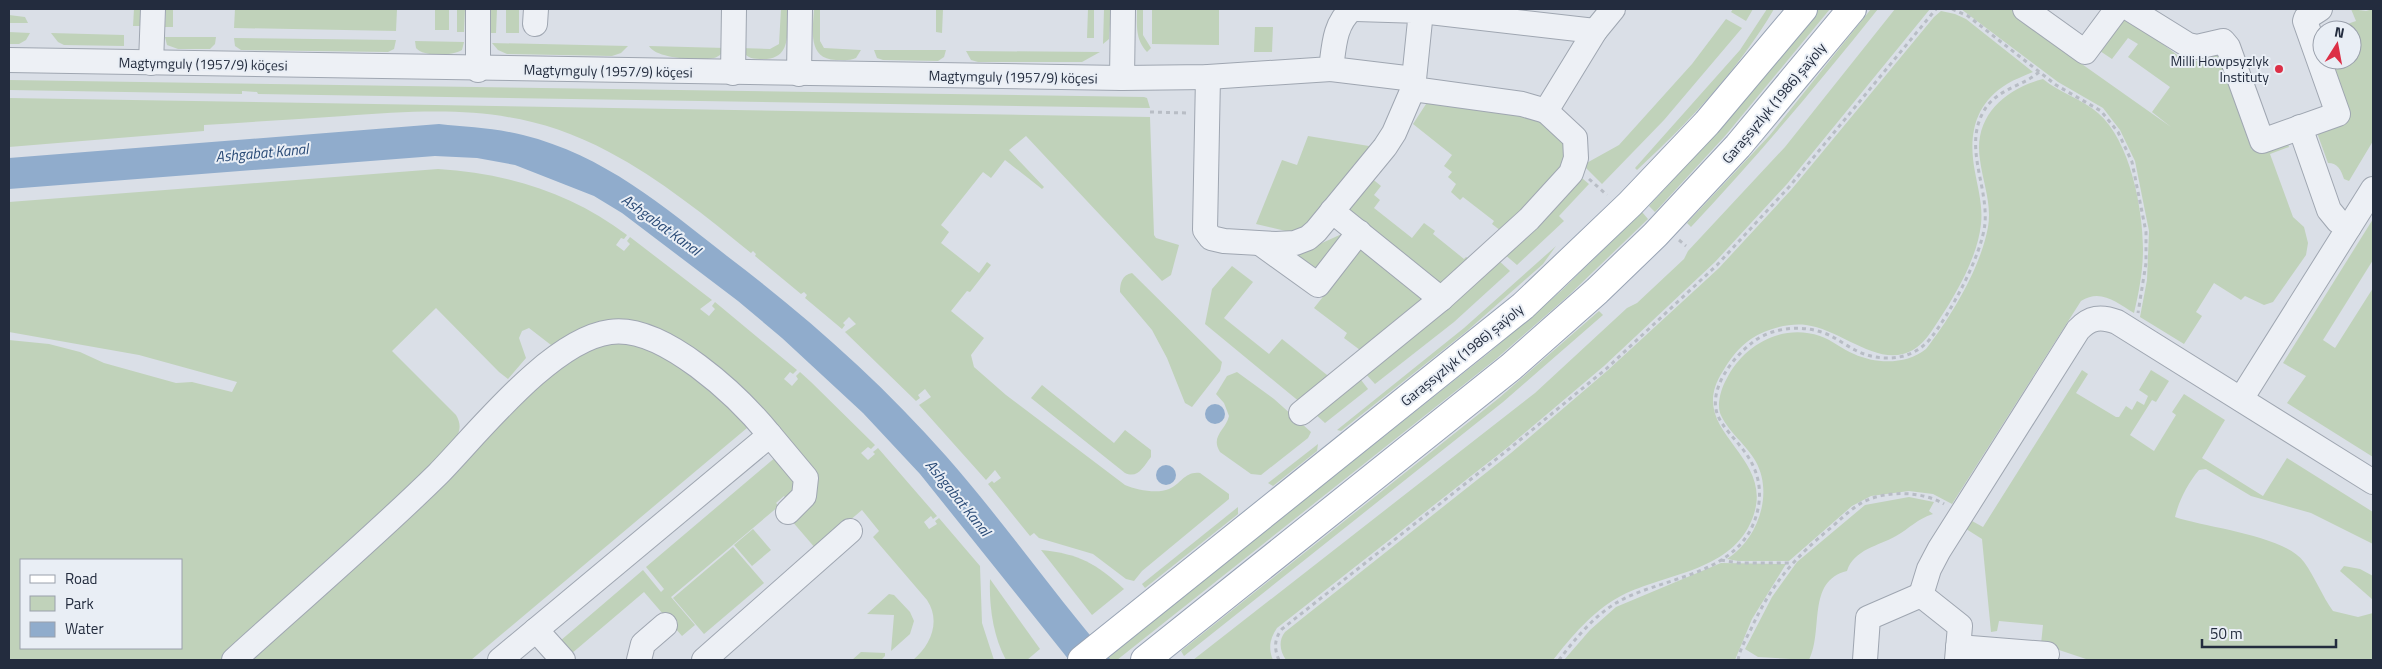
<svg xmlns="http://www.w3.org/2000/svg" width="2382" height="669" viewBox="0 0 2382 669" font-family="'Titillium Web',sans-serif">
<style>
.green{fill:#c0d2ba;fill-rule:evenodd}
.water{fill:#90accc}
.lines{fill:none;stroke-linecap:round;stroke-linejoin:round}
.minor-casing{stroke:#9fa6b1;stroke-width:26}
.major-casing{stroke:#98a3b4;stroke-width:30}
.path{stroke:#b8bdc5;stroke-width:3;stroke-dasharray:4 4;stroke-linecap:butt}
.minor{stroke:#edf0f5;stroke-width:24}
.major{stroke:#fff;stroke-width:28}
.poi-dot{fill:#dc2f46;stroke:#e9eef5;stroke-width:2}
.labels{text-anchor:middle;stroke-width:4;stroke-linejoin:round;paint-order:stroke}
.poi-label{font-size:14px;fill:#232c3e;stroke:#e9eef5;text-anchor:end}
.street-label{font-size:14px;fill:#232c3e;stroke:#e9eef5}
.water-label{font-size:15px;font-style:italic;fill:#294a76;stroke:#e9eef5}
</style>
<rect width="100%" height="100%" fill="#dadfe7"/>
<g class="green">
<path d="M134,9H140V26H133Z"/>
<path d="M166,9H173V27H165Z"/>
<path d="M235,9H397L396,31L234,28Z"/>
<rect x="435" y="9" width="14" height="21"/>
<path d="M457,9H465L464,32H457Z"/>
<path d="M490,9H497L496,33H489Z"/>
<rect x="506" y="9" width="13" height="24"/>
<path d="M781,9H787C787,32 793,61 760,59C750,59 745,56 740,48L770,49L779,44Z"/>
<path d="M814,9H820V41L824,48L861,50L856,58C850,61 843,60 836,60C807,59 813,29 814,9Z"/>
<path d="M936,9H943L942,33L936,32Z"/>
<path d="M1088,9H1094V38H1087Z"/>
<path d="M1104,9H1111L1109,39L1103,44Z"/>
<path d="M1137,9H1143V35L1151,48L1147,52C1135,39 1137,25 1137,9Z"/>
<path d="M1152,9H1219V45L1152,44Z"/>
<path d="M1733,9H1753L1746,21L1731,12Z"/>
<path d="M1767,9H1774C1739,69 1688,123 1637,170L1635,168L1740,50Z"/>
<path d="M1819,9H1830L1725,136L1655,212L1649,206L1719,130Z"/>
<path d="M1871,9H1878C1818,84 1757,157 1691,227L1687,223L1770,135Z"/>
<path d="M1895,9H1930L1787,184L1715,262L1604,366L1508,447L1277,628C1270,638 1268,648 1273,660H1193L1535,393L1627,308L1637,303L1684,259L1688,251L1785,147Z"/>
<path d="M1961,9H2016L2045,38L2171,127L2152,112L2170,87L2128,57L2138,44L2128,38L2112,59L2097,49L2122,13L2189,64L2217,53L2252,150L2286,138L2289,147L2270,154L2293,217L2304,227L2308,243L2306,255L2273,302L2264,305L2245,296L2241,300L2214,283L2196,312L2202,316L2184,344L2140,317L2147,280L2149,231L2135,161L2120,130L2103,108L2058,82Z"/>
<path d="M2351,9L2366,11L2373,9V141L2349,181L2344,179C2341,170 2338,163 2328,163L2316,130L2349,118L2328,60H2352V30H2330L2356,21Z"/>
<path d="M1941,11L1955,14L1966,19L2033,72C2024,76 2015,79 2007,84C1974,104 1968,136 1975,172C1978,189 1983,206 1981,224C1977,261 1952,301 1931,332C1894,386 1848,330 1806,325C1788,323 1766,329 1751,339C1739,347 1730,359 1723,371C1681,435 1787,455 1748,528C1723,573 1659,575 1619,597C1593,611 1571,637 1553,660H1286C1280,651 1278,641 1285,632L1511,453L1607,371L1719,268L1791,190L1934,17Z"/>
<path d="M9,15L25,17L28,23H9Z"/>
<path d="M1726,19L1742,28L1664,120L1602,184L1583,165L1619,145L1692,64Z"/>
<path d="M1255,27H1273L1272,52H1254Z"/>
<path d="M9,32L30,33L26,40L19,44H9Z"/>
<path d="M51,33L124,35V46L64,45L58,42Z"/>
<path d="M165,37H216L215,44L210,49H178L167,45Z"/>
<path d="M234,38L396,40L394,49L388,52L241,50L235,46Z"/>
<path d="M415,41L464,42L462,50C452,56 423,57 416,48Z"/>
<path d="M492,43L628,46L621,53L612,56L507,54L498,50Z"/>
<path d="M649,46L726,48C723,52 719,57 714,58C700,61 656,59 649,46Z"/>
<path d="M874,50H946L944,57L938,61L883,60L877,58Z"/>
<path d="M966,51L1100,52L1082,62H978L971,60Z"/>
<path d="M2043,79C2060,93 2082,99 2098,113C2130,140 2143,209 2143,249C2143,271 2139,292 2134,313C2117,303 2101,288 2081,301L1952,504L1933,494L1909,491L1871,496L1852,506L1789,561H1738L1727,559C1757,540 1774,495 1756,462C1747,445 1727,431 1720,413C1717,403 1721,389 1726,380C1743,345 1782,323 1820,336C1832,340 1842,349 1854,354C1876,364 1906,365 1926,349C1951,317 1981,267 1988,227C1992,204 1983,183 1980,160C1973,117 2004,89 2043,79Z"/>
<path d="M9,80L1144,97L1147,98L1150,108L258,94L257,92L242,91V94L9,90Z"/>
<path d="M9,98L1150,117L1154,235L1156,238L1179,245L1171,275L1162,281L1026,136L1009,150L1044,187L1042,189L1005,160L991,178L983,172L941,225L949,232L941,243L979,273L987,262L991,265L970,292L967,291L951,311L984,338L971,355L974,367L1006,395L1125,485C1137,490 1157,494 1169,489C1181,484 1185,471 1200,473L1229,494V499L1142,571L1134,581L1126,579L1093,554L1039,538L1034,533L1030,536L988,484L992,481L994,483L1001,478L995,470L986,480L919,405L931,397L925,389L918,395L920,398L916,401L845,332L856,324L849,317L843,323L845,325L842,329L805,298L807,295L804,292L801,294L755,256L756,254L753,251L751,253C707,217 660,179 609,152C520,104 441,109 344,116C297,119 251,122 204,125V131L9,147Z"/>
<path d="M1428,101L1531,115L1566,139L1564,167L1501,231L1492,224L1494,221L1463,197L1460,200L1451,192L1456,184L1448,177L1452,172L1444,166L1452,155L1413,124Z"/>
<path d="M1308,136L1375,147L1313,224L1294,233L1256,224L1282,160L1297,165Z"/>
<path d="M438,169C507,173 572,193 627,235L624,239L621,238L616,245L624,251L630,244L627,241L630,237L712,300L700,309L709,316L715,309L712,306L715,302L797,370L793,374L790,372L784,379L792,386L798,379L796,376L800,372L811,382L875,445L871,449L868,447L861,453L868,460L875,454L873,452L878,448L937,516L933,519L931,516L924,522L929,529L937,524L935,521L939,518L980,566L982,623L994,660H913C931,645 941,621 927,600L873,537L879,531L862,510L816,549L791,520L816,493L657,334L559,346L551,345L529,328L522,331L519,338L526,358L508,379L499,372L436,308L392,351L456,415C463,427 459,434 451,445L325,567L221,660H9V340L49,344L80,352L104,363L176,383L192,382L232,392L237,382L139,355L9,332V202ZM21,560H181V648H21Z"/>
<path d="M1577,174L1589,184L1559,216L1564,221L1517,265L1503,253Z"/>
<path d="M1370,177L1381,186L1374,195L1380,200L1374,208L1412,238L1424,223L1435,231L1433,234L1464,259L1466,257L1471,260L1445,283H1436L1349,210Z"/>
<path d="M1642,212L1648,219L1567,297L1496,359L1117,660H1103L1490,352L1561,291Z"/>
<path d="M2373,219V260L2323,340L2335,348L2373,288V457L2287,403L2306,376L2283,363Z"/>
<path d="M1344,233L1318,278L1289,258Z"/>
<path d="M1357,242L1423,295V302L1364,353L1344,338L1347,333L1314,308L1330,288Z"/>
<path d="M1556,246L1543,264L1467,331L1341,431L1337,430L1464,328Z"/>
<path d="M1497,259L1510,271L1454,322L1375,384L1364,372Z"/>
<path d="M1232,266L1253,282L1224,318L1269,354L1282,339L1332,379L1301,403L1205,324L1212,289Z"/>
<path d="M1132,273L1222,362L1220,371L1192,407L1185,403L1167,358L1152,330L1120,292C1120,283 1122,275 1132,273Z"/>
<path d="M1599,311L1603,315L1503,402L1184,656L1181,651L1499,398Z"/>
<path d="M610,338L654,345L744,418L747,428L471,660H248L572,353Z"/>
<path d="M2082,370L2088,374L2076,393L2116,417H2119L2126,406L2132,410L2137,401L2144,405L2148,396L2139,390L2151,370L2169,381L2156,402L2152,400L2130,435L2154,451L2176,415L2172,412L2184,394L2225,420L2202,458L2263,496L2287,458L2373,512V544L2311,513L2251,496L2206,469L2199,470C2188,483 2179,500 2175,517C2207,528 2284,535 2304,562C2315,577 2322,596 2333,611L2358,617L2373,613V660H2089L2041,644L2043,625L1999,621L1997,631L1991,632L1982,539L1963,527L1972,521L1983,527Z"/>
<path d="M1237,372L1274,399L1311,432L1308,438L1261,475L1251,474L1220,452C1210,436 1226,430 1229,416L1224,403L1216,394L1227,376Z"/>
<path d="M1358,376L1368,389L1325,423L1313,412Z"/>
<path d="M1042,385L1114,443L1125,430L1151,450V457C1143,467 1138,479 1125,473L1031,398Z"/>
<path d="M1318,444L1317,451L1273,486L1268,483Z"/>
<path d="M777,456L798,483L787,500L784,496L776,503L779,506L671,597L695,625L682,636L644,592L571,654L560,641L643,570L661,592L664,589L646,567Z"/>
<path d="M1909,497L1934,502L1929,511L1933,514C1917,519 1910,528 1896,536C1879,546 1854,549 1847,571C1806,581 1824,631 1809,660L1758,657L1745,649L1772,597L1797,562L1865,505Z"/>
<path d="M1238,507V514L1145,588L1142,584Z"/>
<path d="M753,529L771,550L752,566L734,545Z"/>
<path d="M733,547L764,583L704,634L673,598Z"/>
<path d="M1041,550C1080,554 1095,563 1124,589L1092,615Z"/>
<path d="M1721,563L1786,564L1752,619L1735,660H1564L1590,630L1616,607Z"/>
<path d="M2344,566L2360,569L2373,576V600L2340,571Z"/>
<path d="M990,579L1040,649L1027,660H1006C993,636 989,606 990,579Z"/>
<path d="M889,594L894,595L910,612L914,621L910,634L891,651L894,615L867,614Z"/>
<path d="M861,652L885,653V656L881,660H852Z"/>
</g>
<g class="water">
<path d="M439,124C467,127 495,128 523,135C604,155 663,206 727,256C806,316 881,382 946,456C1004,522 1054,594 1111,660H1069L920,474L863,413L782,338L738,301L622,213L594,196L515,165L477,158L435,156L9,189V158Z"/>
<circle cx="1215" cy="414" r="10"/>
<circle cx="1166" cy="475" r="10"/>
</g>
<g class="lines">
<g class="minor-casing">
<g id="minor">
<path d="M1356,9L1421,11L1413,89L1522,104L1546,111L1595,31L1613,9"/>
<path d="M2025,9L2085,52L2117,9"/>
<path d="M2130,9L2188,45L2197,47L2223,41L2228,47L2262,141L2338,114L2305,21L2306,18L2320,9"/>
<path d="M1421,11L1595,31"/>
<path d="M535,24L536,9"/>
<path d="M9,60L1122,78L1208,77L1331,69C1334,47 1334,24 1352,9"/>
<path d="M151,63L153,9"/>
<path d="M1331,69L1414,79"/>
<path d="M478,70V9"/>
<path d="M733,73L734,9"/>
<path d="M799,74L800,9"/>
<path d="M1208,77L1205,230L1211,238L1224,241L1276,244L1295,243L1308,238L1316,231L1385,147L1394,133L1413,89"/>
<path d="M1122,78L1123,9"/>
<path d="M2300,127L2329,210L2338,221L2349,227"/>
<path d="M1332,211L1441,299"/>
<path d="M1261,244L1318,285L1359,232"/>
<path d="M2241,399L2373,189"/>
<path d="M1301,413L1441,299L1529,219L1571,173L1576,158L1575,138L1546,111"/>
<path d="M1921,595L1929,569L1939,550L2078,330C2090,317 2101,316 2117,322L2373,482"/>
<path d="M536,630L563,660"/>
<path d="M1958,647L2047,654"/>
<path d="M234,660C302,598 373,538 438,474C479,432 551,340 610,332C663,324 739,397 770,435"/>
<path d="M500,660L770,435L806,478L804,496L788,512"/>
<path d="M639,660L643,644L665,625"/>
<path d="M704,660L850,531"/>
<path d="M1865,660L1868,618L1921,595L1960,626L1957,660"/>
</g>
</g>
<g class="major-casing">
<g id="major">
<path d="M1082,660L1523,306L1630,204L1707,123L1803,9"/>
<path d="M1145,660L1511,367L1597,291L1655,235L1738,146L1852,9"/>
</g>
</g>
<g class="path">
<path d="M1952,9L1968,16L2056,85L2101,111L2118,132L2132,162L2146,232V263L2138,313"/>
<path d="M1150,112L1187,113"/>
<path d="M1589,179L1607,195"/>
<path d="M1679,240L1686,246"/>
<path d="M1721,560L1738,563H1791"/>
<path d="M1279,660C1274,649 1274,639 1282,629L1509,449L1606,369L1717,265L1789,187L1936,9"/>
<path d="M1559,660C1574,640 1594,616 1616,603C1658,578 1728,577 1752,527C1765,498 1761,471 1741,447C1733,437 1723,427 1718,416C1707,390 1733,357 1753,342C1774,326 1807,324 1831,336C1839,340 1847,346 1855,350C1880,363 1912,361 1930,339C1950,314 1982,255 1985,223C1988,183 1961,143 1987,106C2001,88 2023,86 2039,72"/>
<path d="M1738,660C1740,649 1746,639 1751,629C1772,583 1795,557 1833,526C1843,517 1852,508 1863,502C1887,490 1922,491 1944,504"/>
</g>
<use href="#minor" class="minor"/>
<use href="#major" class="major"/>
</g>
<circle class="poi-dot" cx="2279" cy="69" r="5"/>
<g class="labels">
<g class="poi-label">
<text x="2269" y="66">Milli Howpsyzlyk<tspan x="2269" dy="16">Instituty</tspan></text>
</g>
<g class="street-label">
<text transform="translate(203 64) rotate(1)" y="5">Magtymguly (1957/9) köçesi</text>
<text transform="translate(608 71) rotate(1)" y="5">Magtymguly (1957/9) köçesi</text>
<text transform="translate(1013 77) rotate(1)" y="5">Magtymguly (1957/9) köçesi</text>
<text transform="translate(1774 103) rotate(-50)" y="5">Garaşsyzlyk (1986) şaýoly</text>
<text transform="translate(1462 355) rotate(-39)" y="5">Garaşsyzlyk (1986) şaýoly</text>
</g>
<g class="water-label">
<text transform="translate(262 153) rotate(-5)" y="5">Ashgabat Kanal</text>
<text transform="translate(661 225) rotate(36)" y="5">Ashgabat Kanal</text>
<text transform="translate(958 498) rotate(51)" y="5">Ashgabat Kanal</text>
</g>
</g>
<rect width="2382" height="669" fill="none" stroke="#232c3e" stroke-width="20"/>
<rect x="20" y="559" width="162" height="90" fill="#e9eef5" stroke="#9aa0ac"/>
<rect x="30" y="575" width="25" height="8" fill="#ffffff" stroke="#9aa0ac"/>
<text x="65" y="584" font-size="15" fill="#232c3e">Road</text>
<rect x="30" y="596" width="25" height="15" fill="#c0d2ba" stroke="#9aa0ac"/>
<text x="65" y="609" font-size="15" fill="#232c3e">Park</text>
<rect x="30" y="622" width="25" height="15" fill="#90accc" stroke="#9aa0ac"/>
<text x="65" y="634" font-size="15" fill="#232c3e">Water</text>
<g transform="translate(2337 45) rotate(11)"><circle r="24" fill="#e9eef5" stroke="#9aa0ac"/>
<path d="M0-4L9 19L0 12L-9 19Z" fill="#dc2f46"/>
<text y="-8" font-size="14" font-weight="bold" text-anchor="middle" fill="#232c3e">N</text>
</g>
<path d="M2202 639v8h134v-8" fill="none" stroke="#232c3e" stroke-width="2.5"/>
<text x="2210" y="639" font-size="15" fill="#232c3e" stroke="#e9eef5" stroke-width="4" paint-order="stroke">50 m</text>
</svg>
